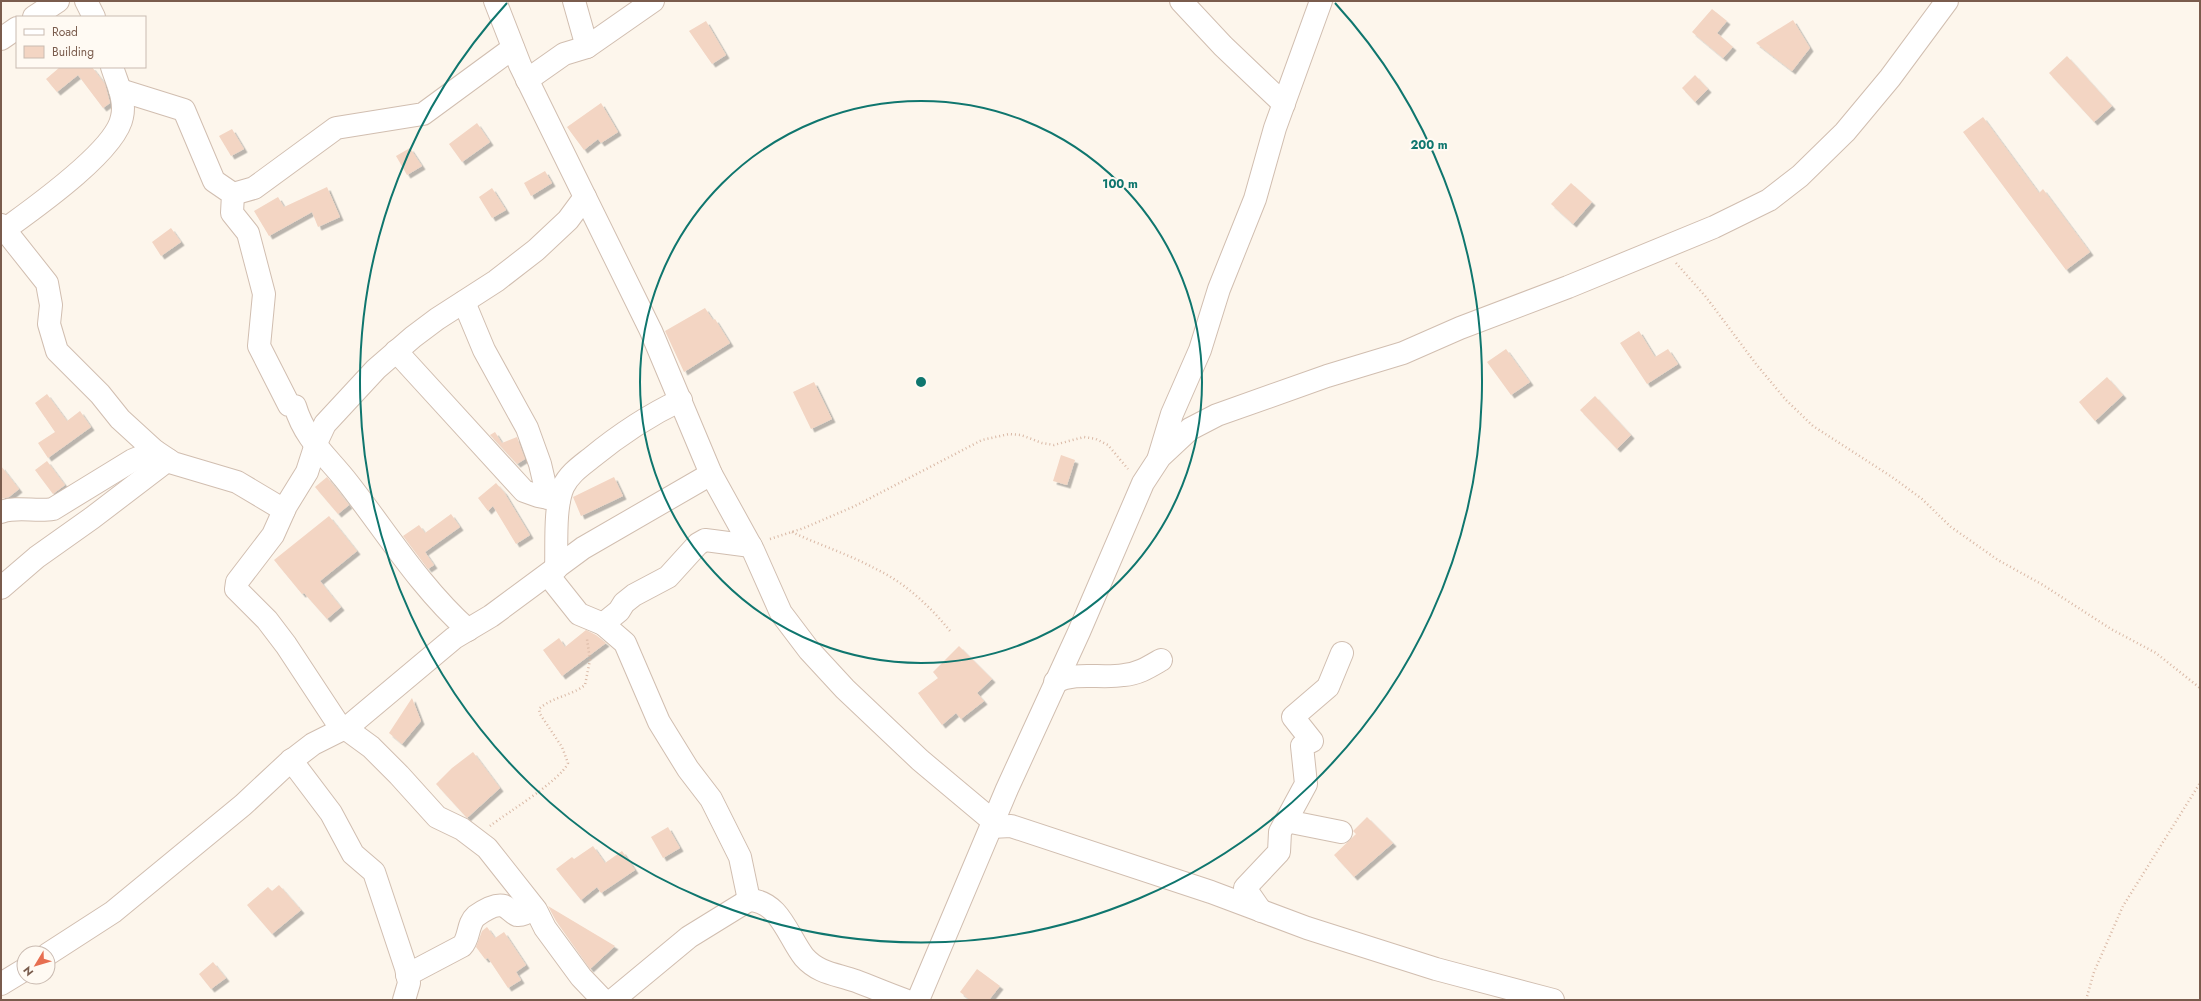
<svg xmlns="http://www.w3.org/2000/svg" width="2201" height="1001" viewBox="0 0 2201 1001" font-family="Jost,sans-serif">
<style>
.building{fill:#f3d5c3;filter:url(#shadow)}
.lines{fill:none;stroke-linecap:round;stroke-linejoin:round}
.minor-casing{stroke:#d1beb0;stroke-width:24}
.path{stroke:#d9b8a5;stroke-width:2.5;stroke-dasharray:1 3;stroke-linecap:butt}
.minor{stroke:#fff;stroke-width:22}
.ring{fill:none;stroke:#0f766e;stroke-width:2}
.centre{fill:#0f766e;stroke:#fffaf3;stroke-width:2}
.ring-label{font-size:12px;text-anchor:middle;font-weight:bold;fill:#0f766e;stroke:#fffaf3;stroke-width:4;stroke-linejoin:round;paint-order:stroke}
</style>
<defs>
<filter id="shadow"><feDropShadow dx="3.5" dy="3.5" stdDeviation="0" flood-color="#0004"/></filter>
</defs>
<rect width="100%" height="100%" fill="#fdf6ec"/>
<g class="building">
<path d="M1712,9L1727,21L1717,33L1733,47L1723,58L1692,32Z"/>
<path d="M1793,20L1810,48L1792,71L1756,43Z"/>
<path d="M706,21L726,55L712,64L689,31Z"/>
<path d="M2067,56L2112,106L2094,122L2049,73Z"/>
<path d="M60,67H92L105,84L110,103L103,108L78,75L57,92L46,79Z"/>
<path d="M1695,75L1708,89L1695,102L1682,88Z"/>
<path d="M601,103L618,132L601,143L598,139L584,150L567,127Z"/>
<path d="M1983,117L2039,193L2043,189L2090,252L2066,270L1963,132Z"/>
<path d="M477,123L490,142L462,162L449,144Z"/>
<path d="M232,129L244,149L231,156L219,136Z"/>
<path d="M410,148L422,166L407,175L396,156Z"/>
<path d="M545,171L552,183L531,196L524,183Z"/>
<path d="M1571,183L1592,202L1573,224L1551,204Z"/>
<path d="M327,187L340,217L318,227L312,212L269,236L254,211L278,197L284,207Z"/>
<path d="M492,188L506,210L492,218L479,197Z"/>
<path d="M171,228L181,242L161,256L152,242Z"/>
<path d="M705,308L713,320L715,319L730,343L684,372L665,331Z"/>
<path d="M1639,331L1655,357L1668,349L1678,364L1647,384L1620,343Z"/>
<path d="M1506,349L1530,382L1511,395L1487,362Z"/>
<path d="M2107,377L2123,395L2095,421L2079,402Z"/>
<path d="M814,382L832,419L811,429L793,392Z"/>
<path d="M47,394L67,421L80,411L91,427L48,458L38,443L55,432L35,403Z"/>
<path d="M1595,396L1631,435L1617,449L1580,410Z"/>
<path d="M495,432L502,443L517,437L525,459L517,464L490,435Z"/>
<path d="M1061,455L1075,460L1067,485L1053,481Z"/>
<path d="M47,461L65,485L53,494L35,470Z"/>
<path d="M1,466L19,489L9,497L1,499Z"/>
<path d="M327,477L349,505L338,514L315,487Z"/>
<path d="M614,477L623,496L581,516L573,497Z"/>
<path d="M496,483L504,492L530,535L516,544L493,506L488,511L478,498Z"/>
<path d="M451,514L460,527L425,552L434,565L428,569L403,536L419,525L425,533Z"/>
<path d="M329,516L357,551L320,581L341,607L327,619L304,593L302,594L274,560Z"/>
<path d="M586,630L596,635L606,643L562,676L543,650L559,638L565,647Z"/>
<path d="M959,646L992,679L977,693L984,701L961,719L956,713L942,725L918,693L938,678L933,672Z"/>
<path d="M412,698L421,721L402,744L389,733Z"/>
<path d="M473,752L500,788L467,818L436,784L452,768Z"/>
<path d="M1367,817L1393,843L1354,877L1334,855L1356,834L1353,831Z"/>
<path d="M668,827L680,848L663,858L651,837Z"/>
<path d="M593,846L605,863L622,851L635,870L601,893L597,887L581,900L556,869L572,857L574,859Z"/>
<path d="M279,885L301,910L272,934L247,905L268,887L272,891Z"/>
<path d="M548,906L615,946L590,969L556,921Z"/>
<path d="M487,927L495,938L504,932L526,965L516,972L521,980L508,988L488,958L485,959L476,947L482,931Z"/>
<path d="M213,962L226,978L211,989L199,974Z"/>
<path d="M977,969L1000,986L989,1000H970L960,992Z"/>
</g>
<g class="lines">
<g class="minor-casing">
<g id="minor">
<path d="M86,1L94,17"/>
<path d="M495,1L520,65L651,331L711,474L753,550L781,613L809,650L845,689L920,760L994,822"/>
<path d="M574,1L587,47"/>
<path d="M1181,1L1223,46L1284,104"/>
<path d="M34,17L58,1"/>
<path d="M1,39L17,28"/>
<path d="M527,80L564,54L587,47L653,1"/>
<path d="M120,90L184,110L214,181L233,194L232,213L248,233L264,294L259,346L289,405L295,406C305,440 328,457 348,483C387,533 420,587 468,630"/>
<path d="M233,194L254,188L336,128L423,114L513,48"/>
<path d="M1,225L47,283L51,305L49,324L57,351L100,394L120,419L155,451L173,463L237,482L284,510"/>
<path d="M4,230C33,209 116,151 122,117C126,100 117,83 112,67"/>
<path d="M464,302L484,350L527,428L540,464L548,498"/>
<path d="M396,351L524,491L538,496L559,500"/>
<path d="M1159,457L1172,414L1200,350L1219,289L1255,199L1275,128L1321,1"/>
<path d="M1,512C17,506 36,512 53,509L133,460L155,451"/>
<path d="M556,569C557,545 554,508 563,487C569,474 581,466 591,458C619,435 647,416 681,400"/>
<path d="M548,575L579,614L603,624L625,643L659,722L688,769L711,799L740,857L749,900"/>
<path d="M1,588L37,557L92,518L168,460"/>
<path d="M603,624L619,611L624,603L634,595L668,577L698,544L705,540L713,541L751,546"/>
<path d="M1055,682C1077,671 1100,679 1124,675C1138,674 1149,667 1161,660"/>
<path d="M345,728L371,747L399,775L437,817L462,829L487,848L536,910L545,928L581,977L603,1000"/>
<path d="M342,730L286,645L267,620L236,589L237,582L273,535L286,506L307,472L317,441L325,424L376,369L413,337L437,319L496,281L536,250L568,220L585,197"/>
<path d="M291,760L331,813L353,854L374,872L406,968L409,983L404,1000"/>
<path d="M1286,821L1341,832"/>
<path d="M991,827L1011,826L1211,892L1307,928L1436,969L1553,1000"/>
<path d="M1261,911L1245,888L1279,852L1280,832L1306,784L1302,746L1312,741L1293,717L1328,687L1342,653"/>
<path d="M48,954L113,912L243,805L287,764L313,744L349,726L454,638L491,616L583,548L711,474"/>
<path d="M407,975L462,946C470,938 467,924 476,916C483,911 495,903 504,906C509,908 512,913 517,915C523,916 530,911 534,908"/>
<path d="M1,984L24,970"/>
<path d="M613,1000L689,937L749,900C780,901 788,937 804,957C819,974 837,974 856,981C872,987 888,994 905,1000"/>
<path d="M918,1000L1007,789L1079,632L1143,483L1160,457L1190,429L1217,415L1327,376L1403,353L1460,328L1568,287L1714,227L1769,200L1800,176L1845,132L1890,78L1947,1"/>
</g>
</g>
<g class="path">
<path d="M1676,263L1706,297L1756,364L1786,400L1813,426L1892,477L1922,499L1951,527L1998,560L2043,585L2111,629L2156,653L2200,688"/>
<path d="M792,532C819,545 848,554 874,568C904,582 929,605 950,631"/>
<path d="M770,539L804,528L855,506L982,440L1009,434L1021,435L1042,443L1054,445L1084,437L1096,439L1108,445L1128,469"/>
<path d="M490,826C508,812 560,781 568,763L562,747L540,714L539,709C552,697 571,696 585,685L590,660L587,639"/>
<path d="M2086,1000L2094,972L2123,906L2200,783"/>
</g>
<use href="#minor" class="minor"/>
</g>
<g class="ring">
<circle cx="921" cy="382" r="281"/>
<path d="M1335 3A561 561 0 1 1 507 3"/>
</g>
<circle cx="921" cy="382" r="6" class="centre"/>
<g class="ring-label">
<text x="1429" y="149">200 m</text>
<text x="1120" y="188">100 m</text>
</g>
<rect width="2201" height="1001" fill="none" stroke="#7a5c4d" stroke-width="4"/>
<rect x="16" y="16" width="130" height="52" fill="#fffaf3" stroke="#cabbb1"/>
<rect x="24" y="29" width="20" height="6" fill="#ffffff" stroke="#cabbb1"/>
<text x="52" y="36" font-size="12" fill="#7a5c4d">Road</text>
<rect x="24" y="46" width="20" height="12" fill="#f3d5c3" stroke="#cabbb1"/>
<text x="52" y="56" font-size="12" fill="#7a5c4d">Building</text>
<g transform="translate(36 965) rotate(232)"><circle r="19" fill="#fffaf3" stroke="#cabbb1"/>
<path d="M0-3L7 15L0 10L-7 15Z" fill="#e76f51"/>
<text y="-6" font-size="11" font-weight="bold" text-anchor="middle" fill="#7a5c4d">N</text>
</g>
</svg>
